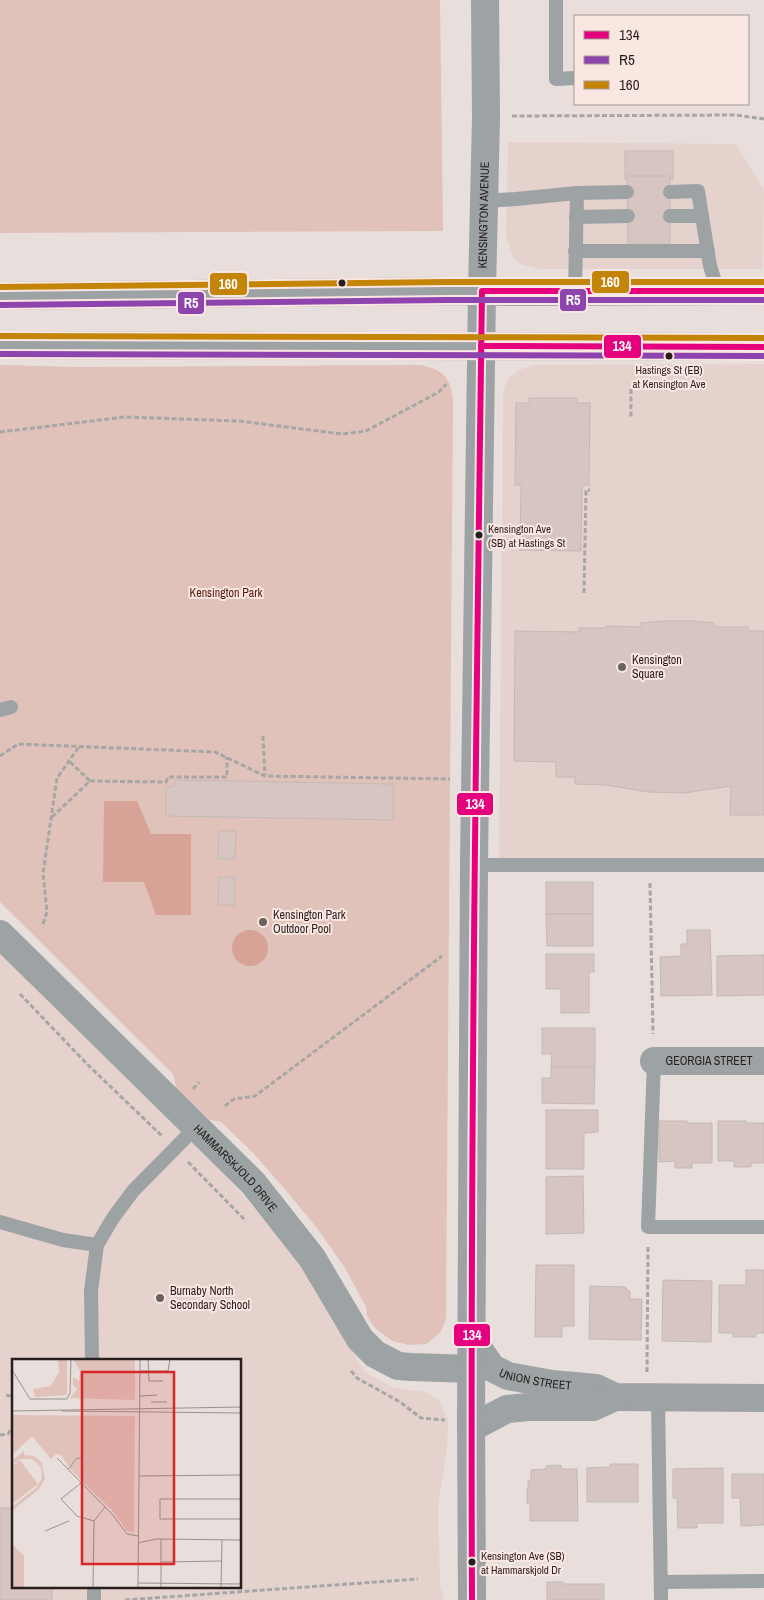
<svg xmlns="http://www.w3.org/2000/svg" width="764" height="1600" viewBox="0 0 764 1600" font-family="'Archivo Narrow',sans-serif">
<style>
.built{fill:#e6d2cd;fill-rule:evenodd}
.green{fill:#e1c2ba}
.water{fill:#d6a396}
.building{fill:#d7c5c1;stroke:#c2b9b7}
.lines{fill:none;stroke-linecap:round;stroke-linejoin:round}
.path{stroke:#a7a6a6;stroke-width:3;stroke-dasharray:5 2.5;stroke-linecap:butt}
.service{stroke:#9da2a4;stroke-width:14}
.minor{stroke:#9da2a4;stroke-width:28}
.tertiary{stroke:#9da2a4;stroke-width:28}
.primary{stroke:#9da2a4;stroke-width:28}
.bus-1-casing{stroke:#fbe7e2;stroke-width:10}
.bus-2-casing{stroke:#fbe7e2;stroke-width:10}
.bus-3-casing{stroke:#fbe7e2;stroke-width:10}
.bus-1{stroke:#e5007d;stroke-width:6}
.bus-2{stroke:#8e44ad;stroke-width:6}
.bus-3{stroke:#c38408;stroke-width:6}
.bus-dot{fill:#261f1e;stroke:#fbe7e2;stroke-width:2}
.poi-dot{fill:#6a6260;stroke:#fbe7e2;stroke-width:2}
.labels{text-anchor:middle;stroke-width:4;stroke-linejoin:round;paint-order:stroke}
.bus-label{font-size:11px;fill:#261f1e;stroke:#fbe7e2;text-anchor:start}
.street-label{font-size:12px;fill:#261f1e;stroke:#fbe7e2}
.park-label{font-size:12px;fill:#551709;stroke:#fbe7e2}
.poi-label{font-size:12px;fill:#261f1e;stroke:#fbe7e2;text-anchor:start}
.inset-road{fill:none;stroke:#9a928f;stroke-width:1}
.view{fill:#d62828;fill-opacity:0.15;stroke:#d62828;stroke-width:2.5}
.inset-edge{fill:none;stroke:#261f1e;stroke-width:2.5}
.line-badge{stroke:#fbe7e2;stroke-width:2}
.badge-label{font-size:14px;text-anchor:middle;font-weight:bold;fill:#fff}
</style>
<rect width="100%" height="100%" fill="#e8dedb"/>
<g class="built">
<path d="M508,142L736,144L764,190L763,269H539L519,264L512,256L506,235Z"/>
<path d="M764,364V865H499L503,397L504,388L508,379L519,370L534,365Z"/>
<path d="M0,951L233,1184L280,1238L305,1273L364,1371L393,1388L426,1392L439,1400L448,1420L447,1448L438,1506L440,1585L444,1600H0ZM14,1360H240V1586H14Z"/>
</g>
<g class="green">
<path d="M0,0H440L443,231L0,233Z"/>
<path d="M0,365L78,367L420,365C443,369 451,378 453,400L446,1313V1320L441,1331L435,1337L426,1344L409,1345L392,1341L374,1327L367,1316L366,1307L345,1268L317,1228L283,1187L252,1152L221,1122L210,1120L176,1088L174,1077L172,1073L0,902Z"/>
</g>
<g class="water">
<path d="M104,801H137L151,834H191V915H156L144,882H103Z"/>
<circle cx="250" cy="948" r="18"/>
</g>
<g class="building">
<rect x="625" y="151" width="48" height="28"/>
<path d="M627,176H670V245H628Z"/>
<path d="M529,398H577V403H590L589,485H582L581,551L520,550L521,485H515L516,403H529Z"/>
<path d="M665,621H693L714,623V627H748V631H764V815H730L731,786L684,793L648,792L606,785L575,784V777H556V762L514,761L515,631L579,632V628H606V626L641,627V623Z"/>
<path d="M175,780L393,784V820L166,816V787H174Z"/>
<path d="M219,831H236L235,859H218Z"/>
<path d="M219,877H235V905H218Z"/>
<rect x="546" y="882" width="47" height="32"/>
<path d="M546,914H593V946H547Z"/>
<path d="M687,930H710L712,995L661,996L660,957L681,956V944H687Z"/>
<path d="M546,954H594V972H589V1013H561V989H546Z"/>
<path d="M764,955V995L717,996V956Z"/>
<path d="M542,1028H595V1067H551L552,1054H542Z"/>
<path d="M551,1067H595L594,1104L542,1103V1078H551Z"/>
<path d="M546,1110H598V1132L584,1133V1169H546Z"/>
<path d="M659,1121H687V1123H712V1163H692V1168H675V1161L659,1162Z"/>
<path d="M718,1121H746V1123H764V1163H751V1167H734V1161H718Z"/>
<path d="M583,1176L584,1233L546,1234V1177Z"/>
<path d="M536,1265H574V1326H562V1337H535Z"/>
<path d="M746,1270H764V1333H756V1337H733V1333H719V1285H746Z"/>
<path d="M663,1280L712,1281L711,1342L662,1341Z"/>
<path d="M590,1286L625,1287L630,1292V1299H642L641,1340L589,1339Z"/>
<path d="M610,1464H638V1502H587V1468L610,1467Z"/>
<path d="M561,1465L562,1469H577L578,1521H530V1504L527,1503V1489H528V1481H531V1470L546,1469V1466Z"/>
<path d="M723,1468V1523H697V1528H678L677,1498H673V1469Z"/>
<path d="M732,1474H764V1525L741,1526L740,1498H732Z"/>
<path d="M0,1508H14V1586H52V1600H0Z"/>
<path d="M547,1582H563V1584H604V1600H547Z"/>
</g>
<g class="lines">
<g class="path">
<path d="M512,116L736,115L764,119"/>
<path d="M631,389V419"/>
<path d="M0,432L125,417L239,421L342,434L366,431L439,392L446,384"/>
<path d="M584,593L586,490H590"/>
<path d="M263,736L265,775"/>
<path d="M0,756L18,744L215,752L265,776L450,779"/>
<path d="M90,781L166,782L168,777H227V757"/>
<path d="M52,817L90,781L69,761"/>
<path d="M650,883L653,1034"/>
<path d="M43,924L47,912L43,873L57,778L79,747"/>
<path d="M20,994L87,1064L162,1136"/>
<path d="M193,1089L199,1082"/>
<path d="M225,1106L234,1099L255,1096L442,956"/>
<path d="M188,1162L246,1221"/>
<path d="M351,1371L357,1378L400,1402L421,1418L445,1420"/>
<path d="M647,1372L648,1246"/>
<path d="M6,1395L14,1397"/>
<path d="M0,1435L8,1434L14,1424"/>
<path d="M125,1600L418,1579"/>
</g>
<g class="service">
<path d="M556,0V79L575,78"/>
<path d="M670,192L698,191L710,266L718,291"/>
<path d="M484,201L516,199L577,193L627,192"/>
<path d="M670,216H702"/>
<path d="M576,217L628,216"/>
<path d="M575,251H708"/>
<path d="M575,292L577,193"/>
<path d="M0,710L11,707"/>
<path d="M474,865H764"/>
<path d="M654,1061L648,1227H764"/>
<path d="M0,1222L63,1240L97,1245"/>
<path d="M92,1360L91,1291L97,1245L113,1218L133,1191L196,1127"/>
<path d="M658,1398L661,1600"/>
<path d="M661,1582L764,1581"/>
<path d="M94,1586V1600"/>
</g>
<g class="minor">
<path id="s1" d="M482,291L486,117L485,0"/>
<path id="s2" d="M0,934L253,1183L312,1258L360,1339L375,1354L398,1366L411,1367L471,1369"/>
<path id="s3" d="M654,1061H764"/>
<path id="s4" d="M471,1338L492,1368L508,1376L552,1384L596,1388L615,1397L764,1398"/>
<path d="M471,1428L507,1409L529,1407H593L615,1397"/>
</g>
<path class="tertiary" d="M472,1600L471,1419L474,865L482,291"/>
<g class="primary">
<path d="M0,296L446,291L515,292L764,291"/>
<path d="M0,345L764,347"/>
</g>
<g class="bus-1-casing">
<g id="bus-1">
<path d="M481,346L764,347"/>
<path d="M472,1600C470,1164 476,727 482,291H764"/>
</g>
</g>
<g class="bus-2-casing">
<g id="bus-2">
<path d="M0,305L446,300H764"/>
<path d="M0,354L764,356"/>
</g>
</g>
<g class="bus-3-casing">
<g id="bus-3">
<path d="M0,287L446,282H764"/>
<path d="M0,336L764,338"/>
</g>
</g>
<use href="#bus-1" class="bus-1"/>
<use href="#bus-2" class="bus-2"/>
<use href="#bus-3" class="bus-3"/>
</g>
<g class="bus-dot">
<circle cx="342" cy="283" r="4.5"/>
<circle cx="669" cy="356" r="4.5"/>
<circle cx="479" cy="535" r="4.5"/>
<circle cx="472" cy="1562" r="4.5"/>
</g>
<g class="poi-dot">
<circle cx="622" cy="667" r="5"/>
<circle cx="263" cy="922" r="5"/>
<circle cx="160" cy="1298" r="5"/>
</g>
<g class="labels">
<g class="bus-label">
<text x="669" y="374" text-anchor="middle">Hastings St (EB)<tspan x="669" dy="14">at Kensington Ave</tspan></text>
<text x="488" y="533">Kensington Ave<tspan x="488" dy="14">(SB) at Hastings St</tspan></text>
<text x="481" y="1560">Kensington Ave (SB)<tspan x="481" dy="14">at Hammarskjold Dr</tspan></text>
</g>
<g class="street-label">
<text dy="4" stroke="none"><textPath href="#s1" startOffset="76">KENSINGTON AVENUE</textPath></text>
<text dy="4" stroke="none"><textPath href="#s3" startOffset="55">GEORGIA STREET</textPath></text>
<text dy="4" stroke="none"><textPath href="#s2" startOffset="332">HAMMARSKJOLD DRIVE</textPath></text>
<text dy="4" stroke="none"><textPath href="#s4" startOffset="82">UNION STREET</textPath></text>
</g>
<g class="park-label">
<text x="226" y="597">Kensington Park</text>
</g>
<g class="poi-label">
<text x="632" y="664">Kensington<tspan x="632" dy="14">Square</tspan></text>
<text x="273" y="919">Kensington Park<tspan x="273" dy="14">Outdoor Pool</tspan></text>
<text x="170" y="1295">Burnaby North<tspan x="170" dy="14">Secondary School</tspan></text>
</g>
</g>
<g transform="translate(12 1359)">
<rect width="229" height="229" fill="#e8dedb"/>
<path d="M46,0H55V36L23,38L21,30L39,27L47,13ZM61,0H123V41L58,39L65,30L61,26V18L67,22L68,12ZM0,56L123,57L122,173L115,172L100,151L59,111L49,96L44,95L39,100L20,77L0,96ZM12,92V96L22,97L30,104L33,120L27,130L0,152V148L25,128L30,119L29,108L20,100H9L0,105V102ZM8,101L26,125L0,145V107ZM0,185L12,197V229H0Z" fill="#e1c2ba"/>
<path class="inset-road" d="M136,0L137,22H151M0,11L18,40H55L58,34L59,0M128,12H156L158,0M128,37L145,36M139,43H155M0,52L229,48M50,52L229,54M45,99L100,155L115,175L126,177M56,111L64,100L71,98M127,117L229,116M69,124L49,140L65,157L82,162M229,140H148V160H229M33,172L57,162M149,180V229M126,184L144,180L229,181M149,203L210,202M126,224L229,225M81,229L82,162L93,148M126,229L128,0M209,229L210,181"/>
<path class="view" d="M70,13H162V205H70Z"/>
<rect width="229" height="229" class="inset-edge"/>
</g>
<g class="line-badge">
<rect x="591" y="270" width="39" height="24" rx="5" fill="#c38408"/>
<rect x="209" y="272" width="39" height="24" rx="5" fill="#c38408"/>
<rect x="559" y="288" width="28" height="24" rx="5" fill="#8e44ad"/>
<rect x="177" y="291" width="28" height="24" rx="5" fill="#8e44ad"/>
<rect x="603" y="334" width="39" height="25" rx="5" fill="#e5007d"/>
<rect x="456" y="792" width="38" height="24" rx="5" fill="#e5007d"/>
<rect x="453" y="1323" width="38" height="24" rx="5" fill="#e5007d"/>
</g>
<g class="badge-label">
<text x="610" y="287">160</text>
<text x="228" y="289">160</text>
<text x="573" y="305">R5</text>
<text x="191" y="308">R5</text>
<text x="622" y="351">134</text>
<text x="475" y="809">134</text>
<text x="472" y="1340">134</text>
</g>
<rect x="574" y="15" width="175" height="90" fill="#fbe7e2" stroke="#a69794"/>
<rect x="584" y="31" width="25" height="8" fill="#e5007d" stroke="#a69794"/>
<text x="619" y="40" font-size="15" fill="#261f1e">134</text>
<rect x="584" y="56" width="25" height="8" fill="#8e44ad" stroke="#a69794"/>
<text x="619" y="65" font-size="15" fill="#261f1e">R5</text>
<rect x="584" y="81" width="25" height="8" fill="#c38408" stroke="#a69794"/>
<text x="619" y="90" font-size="15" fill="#261f1e">160</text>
</svg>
